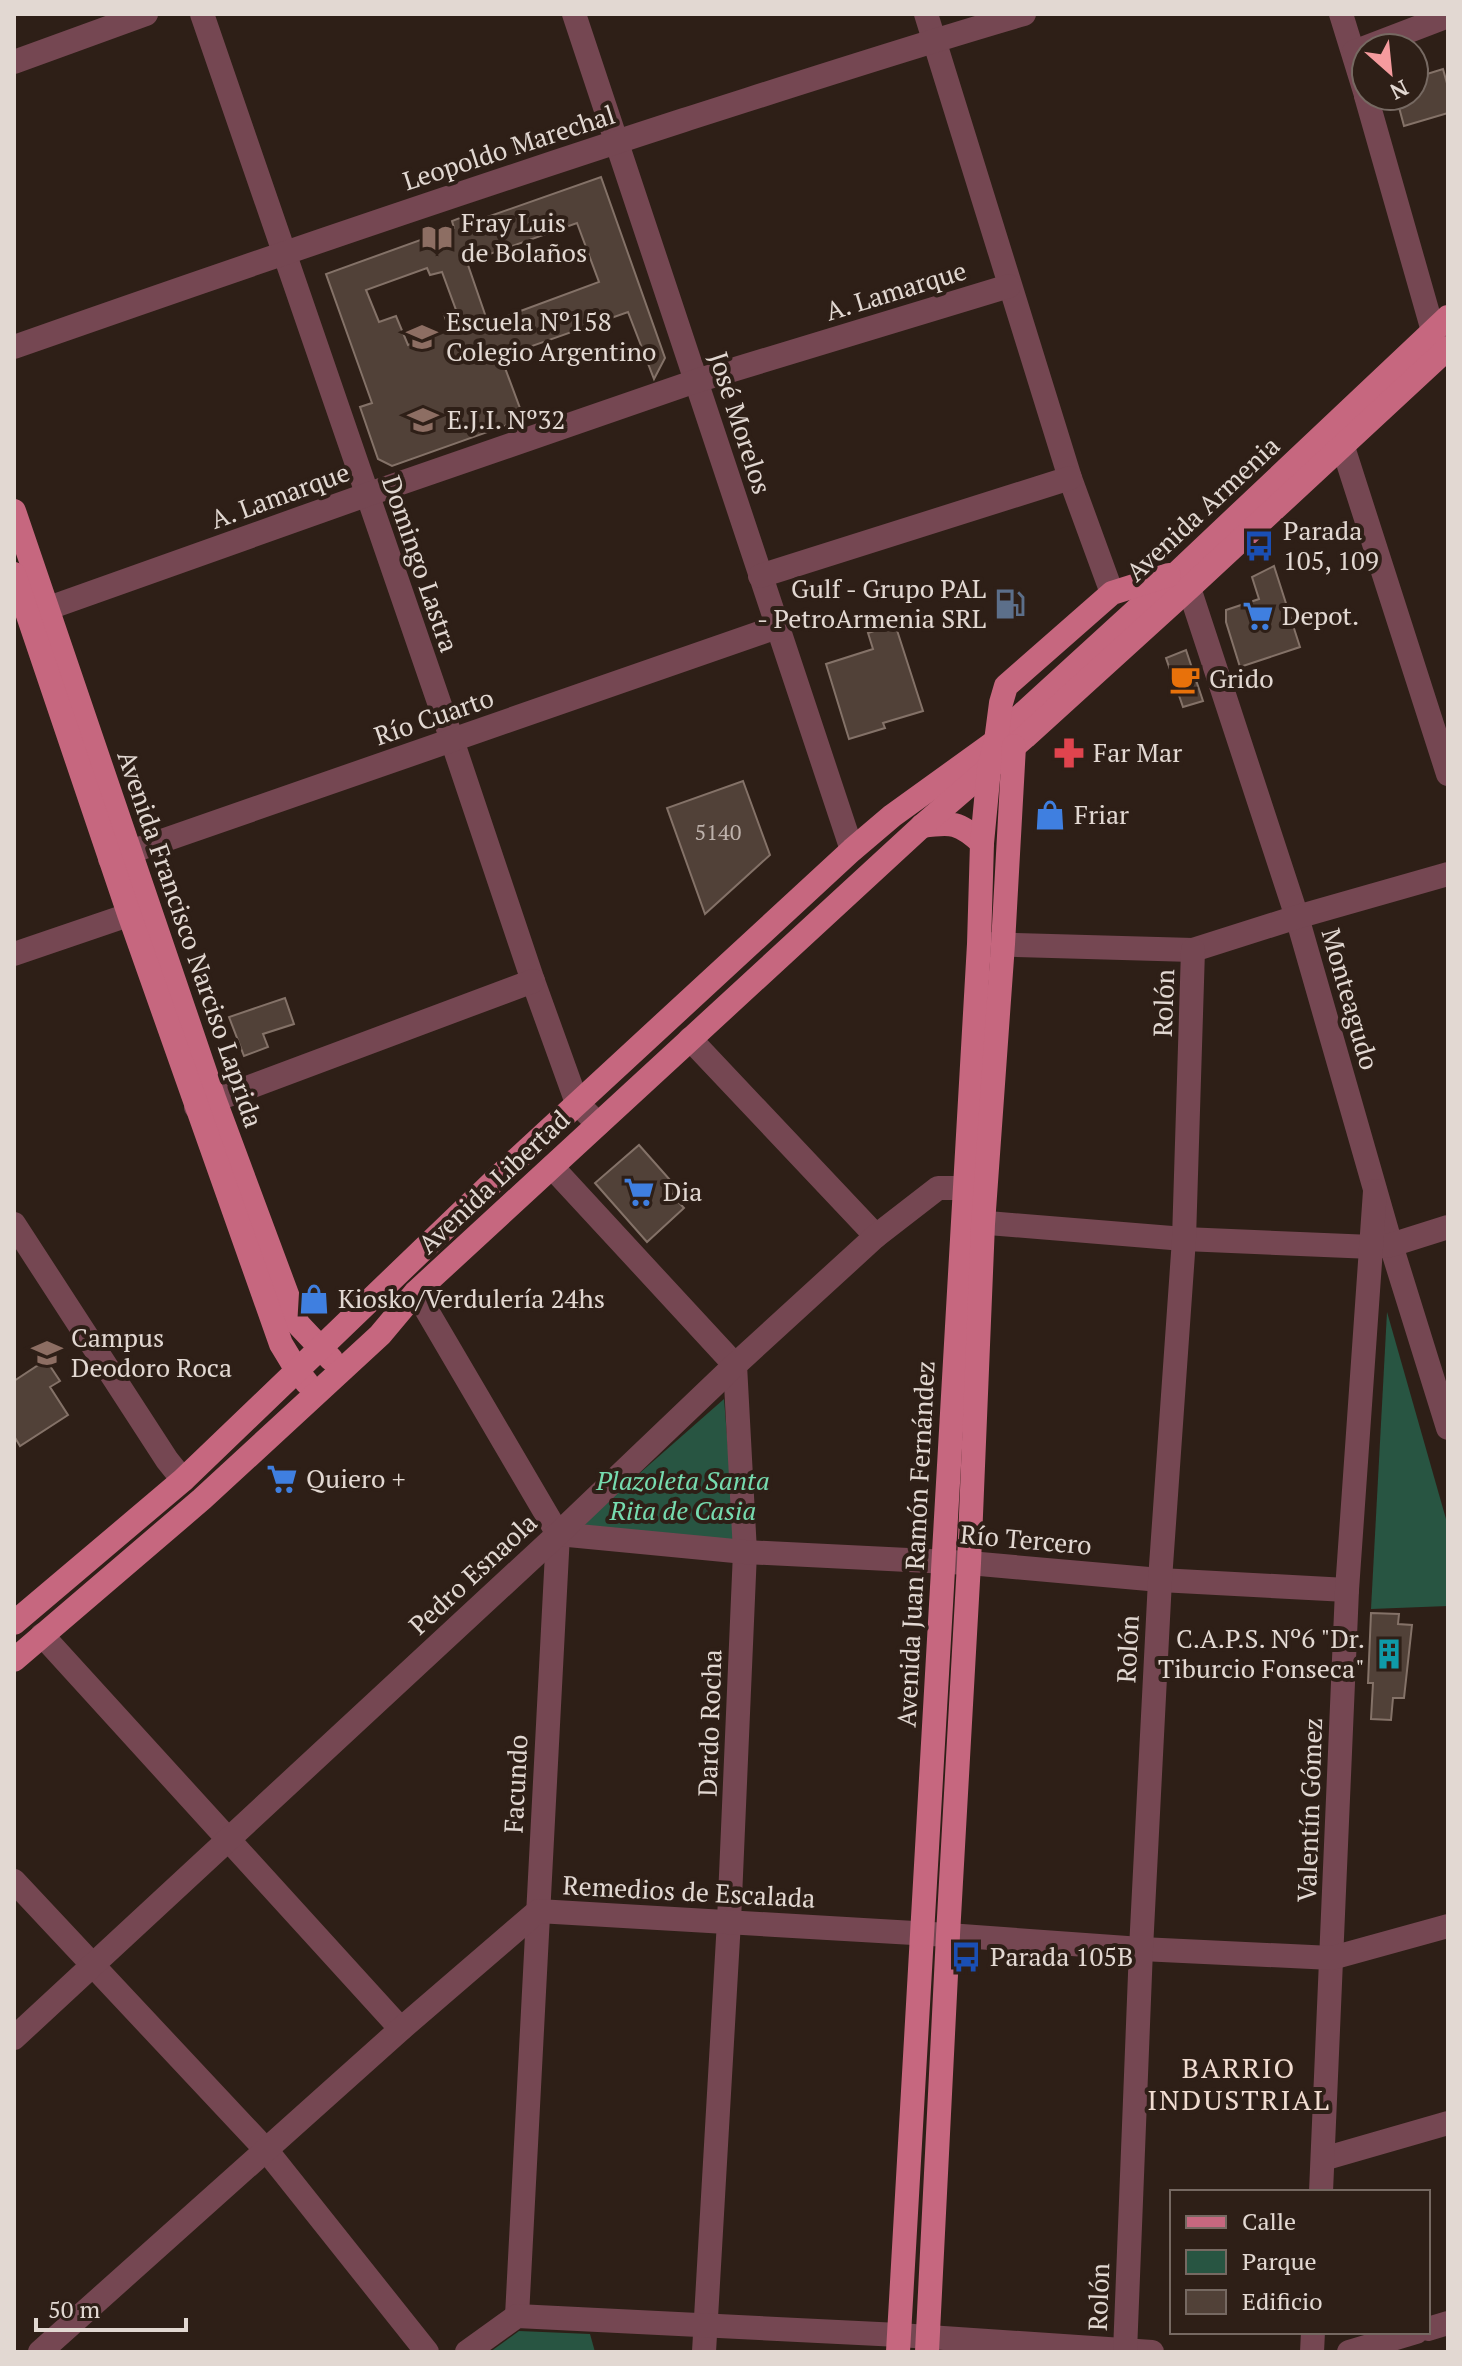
<svg xmlns="http://www.w3.org/2000/svg" width="1462" height="2366" viewBox="0 0 1462 2366" font-family="'PT Serif',serif">
<style>
.green{fill:#285542}
.building{fill:#514138;stroke:#847268;stroke-width:2;fill-rule:evenodd}
.lines{fill:none;stroke-linecap:round;stroke-linejoin:round}
.minor{stroke:#754752;stroke-width:24}
.major{stroke:#c6677f;stroke-width:24}
.labels{text-anchor:middle;stroke-width:8;stroke-linejoin:round;paint-order:stroke}
.number-label{font-size:22px;fill:#beb2ac}
.street-label{font-size:26px;fill:#e2d8d2;stroke:#2e1f17}
.poi-label{font-size:26px;fill:#e2d8d2;stroke:#2e1f17;text-anchor:start}
.park-label{font-size:26px;font-style:italic;fill:#76dbaf;stroke:#2e1f17}
.neighbourhood-label{font-size:28px;letter-spacing:2px;fill:#f1dcd1;stroke:#2e1f17}
</style>
<rect width="100%" height="100%" fill="#2e1f17"/>
<g class="green">
<path d="M1387,1312L1448,1526V1606L1371,1609Z"/>
<path d="M724,1399L736,1546L574,1531Z"/>
<path d="M519,2331L590,2334L595,2352H490Z"/>
</g>
<g class="building">
<path d="M1443,69L1448,87V113L1404,126L1396,96H1414V78Z"/>
<path d="M601,177L665,358L654,379L628,312L501,357L524,419L392,466L378,459L360,407L372,403L326,274L454,228L452,221L470,214L473,222ZM577,223L599,282L488,323L467,262ZM427,268L430,275L442,272L456,310L444,314L449,330L408,345L396,316L379,322L366,290Z"/>
<path d="M1274,566L1300,647L1240,667L1226,622V610L1259,599L1252,577Z"/>
<path d="M895,624L923,711L883,723L885,728L849,739L826,664L873,649L868,633Z"/>
<path d="M1186,650L1203,701L1183,707L1166,658Z"/>
<path d="M743,781L770,855L705,914L667,808Z"/>
<path d="M285,998L294,1024L263,1034L268,1047L244,1056L229,1017Z"/>
<path d="M639,1145L678,1189L672,1195L684,1208L647,1242L595,1183Z"/>
<path d="M46,1360L60,1381L50,1387L68,1415L20,1446L14,1436V1381Z"/>
<path d="M1371,1613L1399,1614L1398,1624L1412,1625L1404,1698H1393L1391,1720L1371,1719L1373,1683H1368Z"/>
</g>
<g class="lines">
<g class="minor">
<path d="M202,14L452,740L533,981L577,1103L598,1124"/>
<path d="M574,14L852,850"/>
<path d="M926,14L1070,478L1112,593"/>
<path d="M1341,14L1366,95"/>
<path d="M1354,52L1448,16"/>
<path d="M14,62L146,14"/>
<path d="M1366,96L1433,331L1447,342"/>
<path d="M14,347C236,269 459,193 684,120C797,84 910,47 1024,14"/>
<path d="M1342,444L1448,774"/>
<path d="M760,576L1070,478"/>
<path d="M1189,588L1297,917L1391,1245L1448,1428"/>
<path d="M29,615L366,495L696,381L1009,286"/>
<path d="M110,859L777,627"/>
<path d="M985,944L1193,950L1297,917L1448,874"/>
<path d="M14,954L146,909"/>
<path d="M690,1039L876,1236"/>
<path d="M196,1107L533,981"/>
<path d="M552,1167L735,1365L745,1552L729,1921L704,2352"/>
<path d="M964,1221L1184,1239L1372,1247L1391,1245L1448,1227"/>
<path d="M14,1224L167,1460L183,1480"/>
<path d="M416,1292L558,1534L517,2316"/>
<path d="M558,1534L745,1552L969,1563L1160,1580L1347,1590"/>
<path d="M42,1635L401,2029"/>
<path d="M14,1881L267,2151L427,2352"/>
<path d="M14,2038L558,1534L735,1365L876,1236L938,1188H984"/>
<path d="M1323,2159L1448,2123"/>
<path d="M1321,2192L1347,1590L1375,1191"/>
<path d="M1428,2329L1448,2323"/>
<path d="M40,2352L401,2029L538,1911L948,1935L1141,1949L1332,1958L1448,1926"/>
<path d="M467,2352L517,2316L899,2335L1152,2352"/>
<path d="M1125,2352L1141,1949L1160,1580L1184,1239L1193,950"/>
<path d="M1312,2352L1313,2332"/>
<path d="M1349,2352L1416,2332"/>
</g>
<g class="major">
<path d="M14,511L215,1101L298,1324L331,1359"/>
<path d="M14,574L129,914L281,1344L298,1372L307,1383"/>
<path d="M922,826C952,822 959,822 982,843"/>
<path d="M14,1623L183,1480L515,1161L852,850L892,816L996,741L1017,719L1179,571L1448,317"/>
<path d="M14,1660L202,1499L380,1335L416,1292L922,826L1025,737L1189,588L1448,348"/>
<path d="M898,2352L979,944L982,843L989,769L996,741L1001,703L1006,686L1112,593L1169,575"/>
<path d="M927,2352L948,1935L969,1563L983,1224L1003,944L1014,746"/>
</g>
</g>
<defs>
<g id="library-bare" transform="scale(2.4)"><path d="M-6-4Q-3-5.5-.7-3.5V5Q-3 3-6 4ZM6-4Q3-5.5 .7-3.5V5Q3 3 6 4Z" fill="#8d6e63" stroke="#2e1f17" stroke-width="2.5" paint-order="stroke"/></g>
<g id="school-bare" transform="scale(2.4)"><path d="M0-5L7-2L0 1L-7-2ZM-4 1L0 2.5L4 1V4Q0 6-4 4Z" fill="#8d6e63" stroke="#2e1f17" stroke-width="2.5" paint-order="stroke"/></g>
<g id="bus-bare" transform="scale(2.4)"><path d="M-5-6H5V4H4V6H2V4H-2V6H-4V4H-5ZM-3.5-4V0h7V-4ZM-3.5 1.2v1.5H-2V1.2ZM2 1.2v1.5H3.5V1.2Z" fill="#1a4fb4" stroke="#2e1f17" stroke-width="2.5" paint-order="stroke"/></g>
<g id="fuel-bare" transform="scale(2.4)"><path d="M-5.5-6h7V0h2V4h1.3V-2.5L3-4.5l.8-.8L6-3V5H2.5V1h-1V6h-7ZM-4.2-4.7v3.2H.2V-4.7Z" fill="#5c6f8a" stroke="#2e1f17" stroke-width="2.5" paint-order="stroke"/></g>
<g id="supermarket-bare" transform="scale(2.4)"><path d="M-6-5.5h2.5l.6 2H6L4.5 2H-2.5L-4.4-4H-6ZM-1.5 3.2a1.3 1.3 0 1 0 .1 0ZM3 3.2a1.3 1.3 0 1 0 .1 0Z" fill="#3f7fe0" stroke="#2e1f17" stroke-width="2.5" paint-order="stroke"/></g>
<g id="cafe-bare" transform="scale(2.4)"><path d="M-5.5-4.5H6V0H3Q3 3.5 0 3.5H-2.5Q-5.5 3.5-5.5 0ZM3-3.2v2h1.7v-2ZM-6 4.5H4V6H-6Z" fill="#e8710a" stroke="#2e1f17" stroke-width="2.5" paint-order="stroke"/></g>
<g id="pharmacy-bare" transform="scale(2.4)"><path d="M-2-6h4v4h4v4h-4v4h-4v-4h-4v-4h4Z" fill="#e0444e" stroke="#2e1f17" stroke-width="2.5" paint-order="stroke"/></g>
<g id="shop-bare" transform="scale(2.4)"><path d="M-5-2.5h2.3a2.7 3.5 0 0 1 5.4 0H5L5.5 6h-11ZM-1.5-2.5h3a1.5 2.3 0 0 0-3 0Z" fill="#3f7fe0" stroke="#2e1f17" stroke-width="2.5" paint-order="stroke"/></g>
<g id="university-bare" transform="scale(2.4)"><path d="M0-5L7-2L0 1L-7-2ZM-4 1L0 2.5L4 1V4Q0 6-4 4Z" fill="#8d6e63" stroke="#2e1f17" stroke-width="2.5" paint-order="stroke"/></g>
<g id="building-bare" transform="scale(2.4)"><path d="M-4-6H4V6H1V3H-1V6H-4ZM-2.5-4.3h1.7v1.8h-1.7ZM.8-4.3h1.7v1.8H.8ZM-2.5-1h1.7V.8h-1.7ZM.8-1h1.7V.8H.8Z" fill="#0f9aa8" stroke="#2e1f17" stroke-width="2.5" paint-order="stroke"/></g>
</defs>
<g fill-rule="evenodd">
<use href="#library-bare" x="437" y="238"/>
<use href="#school-bare" x="422" y="337"/>
<use href="#school-bare" x="423" y="420"/>
<use href="#bus-bare" x="1259" y="546"/>
<use href="#fuel-bare" x="1010" y="604"/>
<use href="#supermarket-bare" x="1258" y="616"/>
<use href="#cafe-bare" x="1185" y="679"/>
<use href="#pharmacy-bare" x="1069" y="753"/>
<use href="#shop-bare" x="1050" y="815"/>
<use href="#supermarket-bare" x="639" y="1192"/>
<use href="#shop-bare" x="314" y="1299"/>
<use href="#university-bare" x="47" y="1353"/>
<use href="#supermarket-bare" x="282" y="1479"/>
<use href="#building-bare" x="1389" y="1654"/>
<use href="#bus-bare" x="966" y="1957"/>
</g>
<g class="labels">
<g class="number-label">
<text x="718" y="840">5140</text>
</g>
<g class="street-label">
<text transform="translate(509 148) rotate(-18)" y="9">Leopoldo Marechal</text>
<text transform="translate(896 291) rotate(-17)" y="9">A. Lamarque</text>
<text transform="translate(740 423) rotate(72)" y="9">José Morelos</text>
<text transform="translate(280 496) rotate(-20)" y="9">A. Lamarque</text>
<text transform="translate(1203 509) rotate(-43)" y="9">Avenida Armenia</text>
<text transform="translate(420 564) rotate(71)" y="9">Domingo Lastra</text>
<text transform="translate(434 717) rotate(-19)" y="9">Río Cuarto</text>
<text transform="translate(190 939) rotate(71)" y="9">Avenida Francisco Narciso Laprida</text>
<text transform="translate(1350 999) rotate(74)" y="9">Monteagudo</text>
<text transform="translate(1164 1003) rotate(-88)" y="9">Rolón</text>
<text transform="translate(494 1182) rotate(-43)" y="9">Avenida Libertad</text>
<text transform="translate(1026 1540) rotate(5)" y="9">Río Tercero</text>
<text transform="translate(916 1544) rotate(-87)" y="9">Avenida Juan Ramón Fernández</text>
<text transform="translate(473 1574) rotate(-43)" y="9">Pedro Esnaola</text>
<text transform="translate(1128 1649) rotate(-87)" y="9">Rolón</text>
<text transform="translate(710 1723) rotate(-88)" y="9">Dardo Rocha</text>
<text transform="translate(516 1784) rotate(-87)" y="9">Facundo</text>
<text transform="translate(1310 1810) rotate(-88)" y="9">Valentín Gómez</text>
<text transform="translate(689 1892) rotate(3)" y="9">Remedios de Escalada</text>
<text transform="translate(1099 2297) rotate(-88)" y="9">Rolón</text>
</g>
<g class="poi-label">
<text x="461" y="232">Fray Luis<tspan x="461" dy="30">de Bolaños</tspan></text>
<text x="446" y="331">Escuela Nº158<tspan x="446" dy="30">Colegio Argentino</tspan></text>
<text x="447" y="429">E.J.I. Nº32</text>
<text x="1283" y="540">Parada<tspan x="1283" dy="30">105, 109</tspan></text>
<text x="986" y="598" text-anchor="end">Gulf - Grupo PAL<tspan x="986" dy="30">- PetroArmenia SRL</tspan></text>
<text x="1282" y="625">Depot.</text>
<text x="1209" y="688">Grido</text>
<text x="1093" y="762">Far Mar</text>
<text x="1074" y="824">Friar</text>
<text x="663" y="1201">Dia</text>
<text x="338" y="1308">Kiosko/Verdulería 24hs</text>
<text x="71" y="1347">Campus<tspan x="71" dy="30">Deodoro Roca</tspan></text>
<text x="306" y="1488">Quiero +</text>
<text x="1365" y="1648" text-anchor="end">C.A.P.S. Nº6 "Dr.<tspan x="1365" dy="30">Tiburcio Fonseca"</tspan></text>
<text x="990" y="1966">Parada 105B</text>
</g>
<g class="park-label">
<text x="683" y="1490">Plazoleta Santa<tspan x="683" dy="30">Rita de Casia</tspan></text>
</g>
<g class="neighbourhood-label">
<text x="1239" y="2078">BARRIO<tspan x="1239" dy="32">INDUSTRIAL</tspan></text>
</g>
</g>
<rect width="1462" height="2366" fill="none" stroke="#e2d8d2" stroke-width="32"/>
<rect x="1170" y="2190" width="260" height="144" fill="#2e1f17" stroke="#766962" stroke-width="2"/>
<rect x="1186" y="2216" width="40" height="12" fill="#c6677f" stroke="#766962" stroke-width="2"/>
<text x="1242" y="2230" font-size="24" fill="#e2d8d2">Calle</text>
<rect x="1186" y="2250" width="40" height="24" fill="#285542" stroke="#766962" stroke-width="2"/>
<text x="1242" y="2270" font-size="24" fill="#e2d8d2">Parque</text>
<rect x="1186" y="2290" width="40" height="24" fill="#514138" stroke="#766962" stroke-width="2"/>
<text x="1242" y="2310" font-size="24" fill="#e2d8d2">Edificio</text>
<g transform="translate(1390 72) rotate(153)"><circle r="38" fill="#2e1f17" stroke="#766962" stroke-width="2"/>
<path d="M0-6L14 30L0 20L-14 30Z" fill="#f59b9e"/>
<text y="-12" font-size="22" font-weight="bold" text-anchor="middle" fill="#e2d8d2">N</text>
</g>
<path d="M36 2318v12h150v-12" fill="none" stroke="#e2d8d2" stroke-width="4"/>
<text x="48" y="2318" font-size="24" fill="#e2d8d2" stroke="#2e1f17" stroke-width="6" paint-order="stroke">50 m</text>
</svg>
